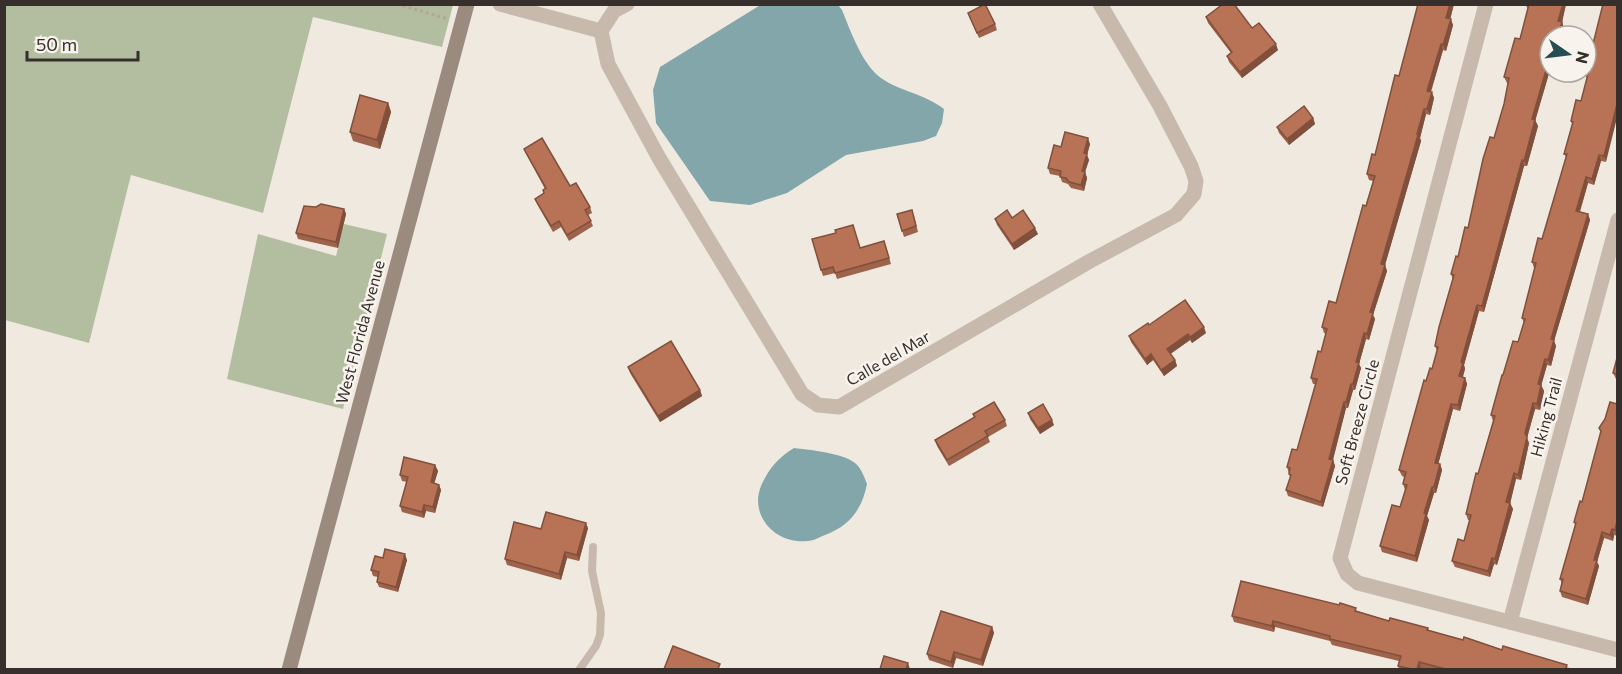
<svg xmlns="http://www.w3.org/2000/svg" width="1622" height="674" viewBox="0 0 1622 674" font-family="Commissioner,sans-serif">
<style>
.green{fill:#b3bea1}
.water{fill:#82a6aa}
.lines{fill:none;stroke-linecap:round;stroke-linejoin:round}
.path{stroke:#b3a597;stroke-width:3;stroke-dasharray:3 3;stroke-linecap:butt}
.lane{stroke:#c7baad;stroke-width:8}
.street{stroke:#c7baad;stroke-width:15}
.secondary{stroke:#9b8a7e;stroke-width:15}
.wall{fill:#9e634a}
.shaded-wall{fill:#81503c}
.building{fill:#b87356;stroke:#81503c;stroke-width:1.5}
.labels{text-anchor:middle;stroke-width:5;stroke-linejoin:round;paint-order:stroke}
.street-label{font-size:16px;fill:#362f2b;stroke:#f8f3ec}
</style>
<rect width="100%" height="100%" fill="#f0e9e0"/>
<g class="green">
<path d="M4,5L5,4L453,5L442,47L313,17L263,213L131,175L89,343L5,320Z"/>
<path d="M344,224L387,234L343,409L227,379L258,234L336,256Z"/>
</g>
<g class="water">
<path d="M762,4L838,5L842,10C851,32 862,64 881,78C899,91 925,94 944,109L942,123L936,136L923,141L846,155L787,193L750,205L710,201L656,123L653,90L660,67Z"/>
<path d="M794,448C810,450 843,453 855,463C862,469 864,477 867,484C862,510 849,526 825,535C820,537 813,541 808,541C776,545 749,516 761,486C769,468 778,458 794,448Z"/>
</g>
<g class="lines">
<path class="path" d="M397,4L448,19"/>
<path class="lane" d="M579,670L596,646L600,635L601,613L592,571L593,547"/>
<g class="street">
<path d="M500,4L601,31"/>
<path d="M627,4L614,11L601,31L608,64L659,158L802,394L818,405L839,407L1090,261L1176,215L1194,194L1196,181L1191,166L1160,106L1100,4"/>
<path d="M1486,4L1340,558L1347,574L1358,583L1618,650"/>
<path d="M1510,622L1618,220"/>
</g>
<path class="secondary" d="M289,670L467,4"/>
</g>
<g class="wall">
<path d="M1418,4H1454L1450,19L1453,25L1446,51L1443,50L1431,92L1434,98L1430,115L1426,114L1420,138L1421,141L1385,265L1387,271L1373,315L1375,319L1369,340L1366,339L1359,364L1361,368L1355,390H1353L1348,408H1346L1333,460L1335,466L1323,507L1288,496L1286,490L1290,477L1287,467L1297,450L1316,384H1313L1311,378L1321,352L1326,334L1324,333L1322,327L1336,303L1373,181L1369,180L1367,174L1375,155L1399,76Z"/>
<path d="M1525,4H1566L1562,22L1564,28L1550,36V70L1535,120L1538,126L1527,166H1524L1484,312L1479,311L1464,365L1465,369L1463,377L1465,378L1467,384L1460,411L1453,409L1438,464H1440L1442,470L1436,493H1434L1427,516L1429,520L1417,562L1382,552L1380,546L1400,507L1405,490L1403,484L1404,477L1402,476L1399,470L1426,381L1432,369L1437,351L1435,346L1453,280L1451,274L1468,228L1504,104L1508,83H1507L1504,77L1520,39L1528,9Z"/>
<path d="M968,13L995,24L997,30L979,38Z"/>
<path d="M1206,17L1252,28L1278,50L1242,78L1229,62L1227,56L1231,53L1208,23Z"/>
<path d="M1586,63L1606,162L1601,161L1594,185L1588,183L1580,212L1588,214L1590,220L1554,341L1556,346L1551,366L1547,365L1541,385L1544,391L1540,410L1535,409L1527,438L1529,443L1521,480L1516,479L1510,503L1513,509L1497,565L1494,564L1490,577L1455,567L1452,561L1464,541L1470,520H1468L1466,514L1478,474L1493,421L1491,415L1503,375L1518,342L1524,323L1522,318L1535,268H1534L1532,262L1542,239L1566,157L1564,154L1572,124L1571,121L1581,101L1587,78L1584,72Z"/>
<path d="M388,103L391,112L380,149L353,141L350,132Z"/>
<path d="M1313,118L1315,124L1289,145L1279,133L1277,127Z"/>
<path d="M1090,144L1087,155L1089,160L1085,172L1087,178L1084,191L1071,188L1068,184L1062,182L1060,176L1050,174L1048,168L1061,147Z"/>
<path d="M524,149L570,186L590,207L592,213L588,215L593,226L569,241L561,227L553,232L537,204L535,199L544,193L545,189L526,154Z"/>
<path d="M316,207L344,209L346,214L338,248L298,239L296,233Z"/>
<path d="M897,214L914,216L918,232L904,237Z"/>
<path d="M1012,218L1038,234L1014,250L997,225L995,219Z"/>
<path d="M886,247L891,264L837,279L835,273L823,276L821,270L860,248Z"/>
<path d="M1149,325L1206,333L1192,343L1190,340L1170,354L1175,360L1177,366L1164,376L1153,360L1147,365L1131,342L1129,336Z"/>
<path d="M1617,358V380L1616,379L1613,373Z"/>
<path d="M628,367L700,390L702,396L660,422L630,373Z"/>
<path d="M1028,413L1054,425L1040,434L1030,419Z"/>
<path d="M973,414L1005,420L1007,426L988,437L990,442L949,466L937,446L935,440L974,418Z"/>
<path d="M1605,419L1617,536L1614,535L1613,541L1604,538L1597,562L1599,566L1588,605L1562,597L1560,591L1562,584L1560,579L1575,525L1574,522L1582,502L1601,433L1599,428Z"/>
<path d="M435,465L438,471L434,483L439,485L441,490L435,513L426,511L424,518L402,512L400,506L407,482L402,481L400,475Z"/>
<path d="M588,528L579,561L567,558L561,580L507,565L505,559L541,529Z"/>
<path d="M383,558L407,560L398,592L379,587L377,582L378,577L373,576L371,570Z"/>
<path d="M1339,605L1389,621L1428,628L1429,631L1502,650L1571,669H1427L1421,668V669H1399L1398,666L1399,661L1332,645L1330,641L1275,627L1274,632L1234,622L1232,616Z"/>
<path d="M992,627L994,633L983,666L956,658L953,668L929,660L927,654Z"/>
</g>
<g class="shaded-wall">
<path d="M1450,4H1454L1449,24L1446,18Z"/>
<path d="M1563,4H1566L1561,27L1558,21Z"/>
<path d="M1451,19L1453,25L1446,51L1443,45Z"/>
<path d="M1562,22L1564,28L1562,36H1558Z"/>
<path d="M1276,44L1278,50L1242,78L1240,72Z"/>
<path d="M1441,44L1443,50L1429,97L1427,91Z"/>
<path d="M1548,63L1550,70L1534,125L1532,119Z"/>
<path d="M1432,92L1434,98L1430,115L1427,109Z"/>
<path d="M388,103L391,112L380,149L377,140Z"/>
<path d="M1617,104V118L1606,162L1604,156Z"/>
<path d="M1424,109L1426,114L1420,138L1421,141L1385,265L1387,271L1373,315L1375,319L1369,340L1367,334L1370,312L1381,264Z"/>
<path d="M1313,118L1315,124L1289,145L1287,139Z"/>
<path d="M1535,120L1538,126L1527,166L1524,161Z"/>
<path d="M1088,138L1090,144L1087,155L1089,160L1085,172L1087,178L1084,191L1081,185L1082,171L1084,153Z"/>
<path d="M1599,155L1601,161L1594,185L1592,179Z"/>
<path d="M1522,160L1524,166L1484,312L1482,306Z"/>
<path d="M1586,177L1588,183L1578,217L1576,211Z"/>
<path d="M344,209L346,214L338,248L336,242Z"/>
<path d="M1588,214L1590,220L1554,341L1556,346L1551,366L1548,360L1551,339Z"/>
<path d="M1035,228L1038,234L1014,250L1012,244Z"/>
<path d="M1477,305L1479,311L1464,365L1465,369L1461,382L1459,376L1461,362Z"/>
<path d="M1204,327L1206,333L1192,343L1190,337Z"/>
<path d="M1364,333L1366,339L1359,364L1361,368L1355,390L1353,384L1356,362Z"/>
<path d="M1188,334L1190,340L1169,355L1167,349Z"/>
<path d="M1151,354L1153,360L1147,365L1145,359Z"/>
<path d="M1545,359L1547,365L1540,390L1538,384Z"/>
<path d="M1175,360L1177,366L1164,376L1161,370Z"/>
<path d="M1465,378L1467,384L1460,411L1458,405Z"/>
<path d="M1351,384L1353,390L1348,408L1346,402Z"/>
<path d="M1541,385L1544,391L1540,410L1537,404Z"/>
<path d="M700,390L702,396L660,422L658,416Z"/>
<path d="M1344,402L1346,408L1332,463L1333,460L1335,466L1323,507L1321,502L1329,459Z"/>
<path d="M1533,403L1535,409L1527,438L1529,443L1521,480L1518,475L1525,433Z"/>
<path d="M1451,404L1453,409L1437,469L1435,463Z"/>
<path d="M1052,420L1054,425L1040,434L1038,428Z"/>
<path d="M1440,464L1442,470L1436,493L1434,487Z"/>
<path d="M435,465L438,471L433,488L431,482Z"/>
<path d="M1514,473L1516,479L1509,508L1506,502Z"/>
<path d="M439,485L441,490L435,513L433,507Z"/>
<path d="M1432,487L1434,493L1427,516L1429,520L1417,562L1415,556L1424,513Z"/>
<path d="M1510,503L1513,509L1497,565L1495,559Z"/>
<path d="M424,505L426,511L424,518L422,512Z"/>
<path d="M1617,521V536L1615,530Z"/>
<path d="M586,523L588,528L579,561L577,555Z"/>
<path d="M1612,529L1614,535L1613,541L1610,535Z"/>
<path d="M1602,532L1604,538L1597,562L1599,566L1588,605L1586,599L1594,560Z"/>
<path d="M565,552L567,558L561,580L559,574Z"/>
<path d="M405,554L407,560L398,592L396,587Z"/>
<path d="M1492,558L1494,564L1490,577L1488,571Z"/>
<path d="M1273,621L1275,627L1274,632L1272,626Z"/>
<path d="M992,627L994,633L983,666L981,660Z"/>
<path d="M954,652L956,658L953,668L951,662Z"/>
<path d="M1419,662L1421,668V669H1417Z"/>
<path d="M908,663L910,669H906Z"/>
</g>
<g class="building">
<path d="M985,4L995,24L977,33L968,13Z"/>
<path d="M1223,4H1234L1252,28L1259,23L1276,44L1240,72L1227,56L1232,52L1206,17Z"/>
<path d="M1418,4H1450L1446,18L1451,19L1443,45L1441,44L1427,91L1432,92L1427,109H1424L1417,134L1418,135L1381,264L1385,265L1370,312L1373,313L1367,334L1364,333L1356,362H1359L1353,384H1351L1346,402H1344L1329,459L1333,460L1321,502L1286,490L1291,475L1289,474L1290,468L1287,467L1292,449L1297,450L1317,379L1311,378L1318,351L1321,352L1327,329L1322,327L1329,301L1336,303L1363,205L1366,206L1375,176L1367,174L1372,154L1375,155L1395,75L1399,76Z"/>
<path d="M1529,4H1563L1558,21L1562,22L1558,36H1550V63H1548L1532,119L1535,120L1524,161L1522,160L1482,306L1477,305L1461,362L1463,363L1459,376L1465,378L1458,405L1451,404L1435,463L1440,464L1434,487H1432L1424,513L1426,514L1415,556L1380,546L1392,505L1400,507L1407,485L1403,484L1406,472L1399,470L1424,380L1426,381L1430,368L1432,369L1438,347L1435,346L1439,327L1454,275L1451,274L1456,256L1458,257L1465,227L1468,228L1483,159L1490,137L1494,138L1504,104L1509,78L1504,77L1515,38L1520,39Z"/>
<path d="M1603,4H1617V104L1604,156L1599,155L1592,179L1586,177L1576,211L1588,214L1551,339L1554,340L1548,360L1545,359L1538,384L1541,385L1537,404L1533,403L1525,433L1527,437L1518,475L1514,473L1506,502L1510,503L1495,559L1492,558L1488,571L1452,561L1458,539L1464,541L1471,515L1466,514L1476,473L1478,474L1495,416L1491,415L1502,375H1503L1513,341L1518,342L1525,319L1522,318L1536,263L1532,262L1538,238L1542,239L1567,154H1564L1573,122L1571,121L1576,100L1581,101L1588,74L1584,72H1586L1587,60H1589Z"/>
<path d="M360,95L388,103L377,140L350,132Z"/>
<path d="M1304,106L1313,118L1287,139L1277,127Z"/>
<path d="M1065,132L1088,138L1084,153L1087,154L1082,171L1085,172L1081,185L1069,182L1066,178L1060,177L1061,171L1048,168L1054,145L1061,147Z"/>
<path d="M542,138L570,186L576,183L590,207L585,210L591,221L567,235L559,221L551,226L535,199L544,193L543,190L546,188L524,149Z"/>
<path d="M321,204L344,209L336,242L296,233L304,206L316,207Z"/>
<path d="M912,210L916,226L902,231L897,214Z"/>
<path d="M1007,210L1012,218L1023,210L1035,228L1012,244L995,219Z"/>
<path d="M853,225L860,248L884,241L889,258L835,273L833,267L821,270L812,239L836,233L835,230Z"/>
<path d="M1185,300L1204,327L1190,337L1188,334L1167,349L1175,360L1161,370L1151,354L1145,359L1129,336L1148,323L1149,325Z"/>
<path d="M671,341L700,390L658,416L628,367Z"/>
<path d="M1617,358V374L1613,373Z"/>
<path d="M994,402L1005,420L985,431L988,436L947,460L935,440L975,417L973,414Z"/>
<path d="M1610,402L1617,404V403V521L1615,530L1612,529L1610,535L1602,532L1594,560H1597L1586,599L1560,591L1563,579H1560L1576,523L1574,522L1580,501L1582,502L1601,431L1599,428L1605,419Z"/>
<path d="M1043,404L1052,420L1038,428L1028,413Z"/>
<path d="M404,457L435,465L431,482L439,485L433,507L424,505L422,512L400,506L408,477L400,475Z"/>
<path d="M546,512L586,523L577,555L565,552L559,574L505,559L514,522L541,529Z"/>
<path d="M385,549L405,554L396,587L377,582L379,572L371,570L375,556L383,558Z"/>
<path d="M1241,581L1339,605L1340,603L1356,608L1355,611L1389,621L1390,618L1428,628L1427,630L1463,640L1464,637L1502,650L1503,646L1567,665L1566,668L1571,669H1445L1419,662L1417,669H1412L1398,666L1401,656L1330,639V636L1273,621L1272,626L1232,616Z"/>
<path d="M941,611L992,627L981,660L954,652L951,662L927,654Z"/>
<path d="M673,646L720,664L718,669H664Z"/>
<path d="M884,656L908,663L906,669H880Z"/>
</g>
<g class="labels">
<g class="street-label">
<text transform="translate(360 332) rotate(-75)" y="6">West Florida Avenue</text>
<text transform="translate(888 358) rotate(-30)" y="6">Calle del Mar</text>
<text transform="translate(1546 417) rotate(-75)" y="6">Hiking Trail</text>
<text transform="translate(1357 422) rotate(-75)" y="6">Soft Breeze Circle</text>
</g>
</g>
<rect width="1622" height="674" fill="none" stroke="#362f2b" stroke-width="12"/>
<g transform="translate(1568 54) rotate(104)"><circle r="28" fill="#f8f3ec" stroke="#aaa59f" stroke-width="1.5"/>
<path d="M0-4.5L10 22L0 15L-10 22Z" fill="#254e53"/>
<text y="-9" font-size="16" font-weight="bold" text-anchor="middle" fill="#362f2b">N</text>
</g>
<path d="M27 51v9h111v-9" fill="none" stroke="#362f2b" stroke-width="3"/>
<text x="36" y="51" font-size="18" fill="#362f2b" stroke="#f8f3ec" stroke-width="4.5" paint-order="stroke">50 m</text>
</svg>
